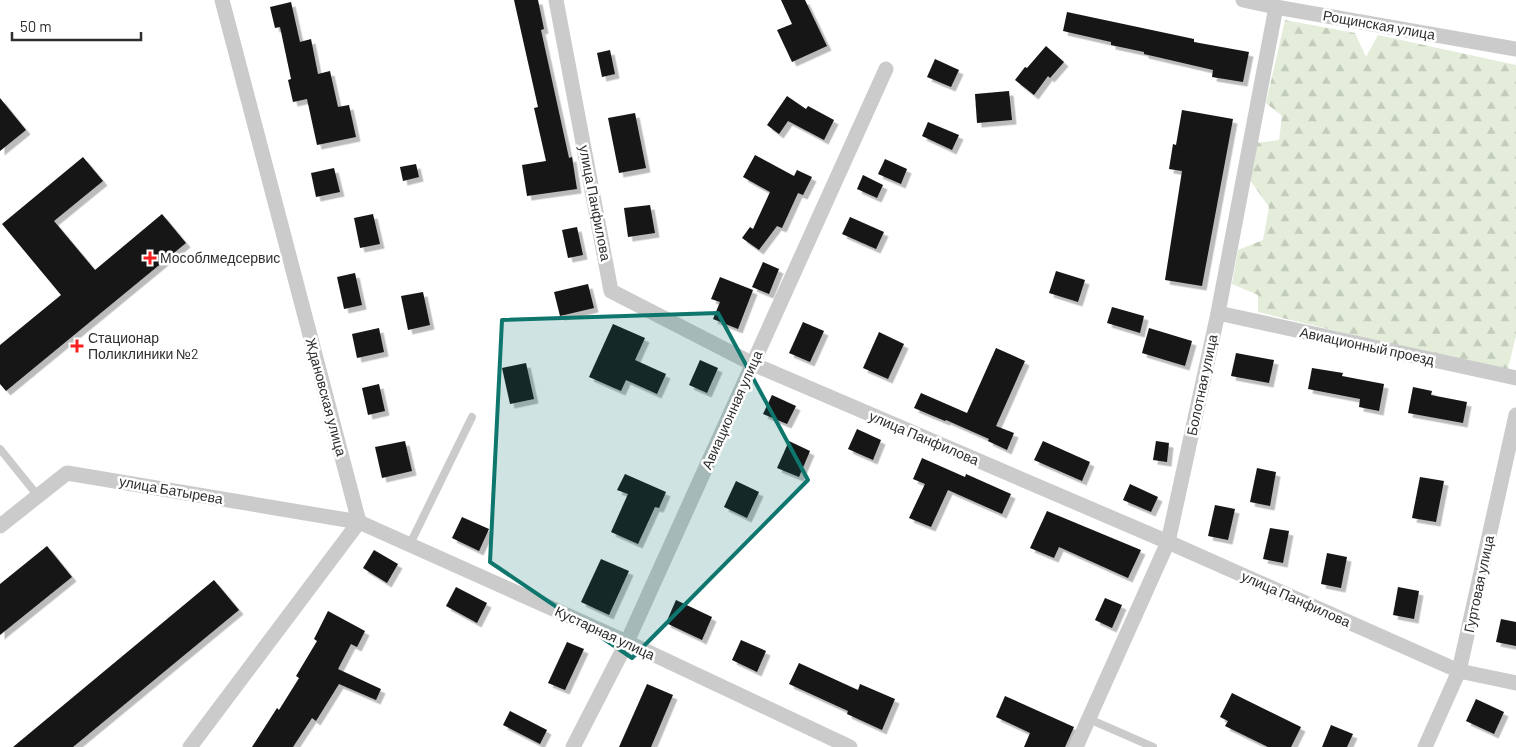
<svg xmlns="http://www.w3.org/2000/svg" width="1516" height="747" viewBox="0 0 1516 747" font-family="Barlow,sans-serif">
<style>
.forest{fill:url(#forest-firs)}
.building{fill:#151515;filter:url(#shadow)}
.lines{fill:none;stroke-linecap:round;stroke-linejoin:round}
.lane{stroke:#cbcbcb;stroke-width:8}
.street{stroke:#cbcbcb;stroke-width:15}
.marked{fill:#0f766e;fill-opacity:0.2;stroke:#0f766e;stroke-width:4;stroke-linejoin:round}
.poi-dot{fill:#f71f20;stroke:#fff;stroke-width:2}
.labels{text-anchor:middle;stroke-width:5;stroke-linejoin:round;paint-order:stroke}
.street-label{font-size:14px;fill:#2e2e2e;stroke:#fff}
.poi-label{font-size:14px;fill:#2e2e2e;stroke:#fff;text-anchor:start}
</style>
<defs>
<pattern id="forest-firs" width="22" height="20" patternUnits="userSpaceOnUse" patternTransform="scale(1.25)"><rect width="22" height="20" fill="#e3edda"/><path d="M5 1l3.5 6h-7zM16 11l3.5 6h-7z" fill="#c3ccbb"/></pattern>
<filter id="shadow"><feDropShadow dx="4.5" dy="4.5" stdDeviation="0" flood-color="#0004"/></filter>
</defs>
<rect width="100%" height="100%" fill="#fff"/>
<path class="forest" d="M1285,20L1355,33L1366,57L1378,35L1516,65V336L1507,372L1258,312V295L1232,284L1238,250L1263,240L1269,207L1250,180L1256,143L1279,140L1282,116L1266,103Z"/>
<g class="building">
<path d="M514,0H538L544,29L541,30L569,158L572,157L577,189L527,196L522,165L546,161L534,108L538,107Z"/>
<path d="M781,0H805L827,46L792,62L777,30L792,24Z"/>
<path d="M291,2L300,42L311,39L318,74L330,71L338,107L349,105L356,137L317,145L307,99L293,102L288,80L291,79L280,27L275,28L270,7Z"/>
<path d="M1067,12L1194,39V42L1249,52L1243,82L1212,77L1213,70L1144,54V52L1111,45V42L1063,31Z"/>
<path d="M1046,46L1064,62L1050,78L1048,76L1034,95L1015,80L1025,67L1027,68Z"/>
<path d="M610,50L615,74L602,77L597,53Z"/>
<path d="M935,59L959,70L951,87L927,77Z"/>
<path d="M1009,91L1012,120L977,123L975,94Z"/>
<path d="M787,96L806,109L808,106L834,120L824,140L788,121L779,134L767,125Z"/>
<path d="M0,98L26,130L0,151Z"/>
<path d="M1182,110L1233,119L1202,286L1165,280L1182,171L1169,169L1173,144L1176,145Z"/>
<path d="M635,113L646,168L619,173L608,118Z"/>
<path d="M928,122L959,135L952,150L922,136Z"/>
<path d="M755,155L794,176L797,170L812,177L803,195L798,193L782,228L777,226L759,250L742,238L750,227L753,229L770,192L743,177Z"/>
<path d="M83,157L103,181L54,221L95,270L162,214L186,243L6,391L0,384V345L61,295L2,224Z"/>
<path d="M885,159L907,169L901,184L878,174Z"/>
<path d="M416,164L419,177L403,181L400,167Z"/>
<path d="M334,168L340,192L316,197L311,173Z"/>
<path d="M863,175L883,185L877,198L857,189Z"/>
<path d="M650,205L655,233L628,237L624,208Z"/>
<path d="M373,214L380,244L360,248L354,218Z"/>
<path d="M850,217L884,232L876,249L842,234Z"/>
<path d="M577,227L583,255L568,258L562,230Z"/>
<path d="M763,262L779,269L769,294L752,287Z"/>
<path d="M1056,271L1085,280L1078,302L1049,293Z"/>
<path d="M355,273L362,305L344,309L337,277Z"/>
<path d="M720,277L753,290L738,329L713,319L720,302L711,299Z"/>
<path d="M588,284L594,308L560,316L554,292Z"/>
<path d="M423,292L430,325L408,330L401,296Z"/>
<path d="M1112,307L1144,316L1140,333L1107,323Z"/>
<path d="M803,322L824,331L810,362L789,353Z"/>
<path d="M613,324L645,338L635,360L666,374L657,394L626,380L621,391L589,377Z"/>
<path d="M379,328L384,352L357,358L352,334Z"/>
<path d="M1149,328L1192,341L1185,366L1142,353Z"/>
<path d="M879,332L904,344L888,379L863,368Z"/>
<path d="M996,348L1025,361L996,426L1014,433L1007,450L988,441L989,439L946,420L945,421L914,408L921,393L967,413Z"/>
<path d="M1236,353L1274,360L1269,383L1231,376Z"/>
<path d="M700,360L718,368L707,393L689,385Z"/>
<path d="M526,363L534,399L510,404L502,368Z"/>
<path d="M1312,368L1343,373L1342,376L1384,384L1379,411L1359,407L1360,399L1308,389Z"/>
<path d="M379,384L385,411L368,415L362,388Z"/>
<path d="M1413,387L1432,391L1431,395L1467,402L1463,423L1408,413Z"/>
<path d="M772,395L796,406L787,424L763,414Z"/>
<path d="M857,429L881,440L873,460L848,449Z"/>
<path d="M405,441L412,471L382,478L375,447Z"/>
<path d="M789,441L810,451L799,477L777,468Z"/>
<path d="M1043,441L1090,462L1082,481L1034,460Z"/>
<path d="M1156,441L1169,443L1167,462L1153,460Z"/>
<path d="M922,458L965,477L966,474L1011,494L1002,514L948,490L931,527L909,518L925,484L913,479Z"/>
<path d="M1257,468L1276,472L1270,506L1250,502Z"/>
<path d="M625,474L666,492L659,508L655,507L638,544L611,532L628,494L617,490Z"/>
<path d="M1420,477L1444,481L1436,522L1412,518Z"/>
<path d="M736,481L759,492L747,518L724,507Z"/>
<path d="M1130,484L1158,497L1151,512L1123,500Z"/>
<path d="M1215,505L1235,509L1228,540L1208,536Z"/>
<path d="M1047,511L1141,550L1128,578L1059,547L1054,558L1030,548Z"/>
<path d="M462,517L489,529L479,551L452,538Z"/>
<path d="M1270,528L1289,531L1283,563L1263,559Z"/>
<path d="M47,546L72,577L0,635V584Z"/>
<path d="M374,550L398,564L387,583L363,568Z"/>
<path d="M1327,553L1347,557L1341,588L1321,584Z"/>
<path d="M601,559L629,571L609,615L581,602Z"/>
<path d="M214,580L239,610L73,747H13Z"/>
<path d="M456,587L487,603L477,623L446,606Z"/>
<path d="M1398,587L1419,591L1414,619L1393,615Z"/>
<path d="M1105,598L1122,605L1112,628L1095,620Z"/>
<path d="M676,600L712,617L702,640L666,623Z"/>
<path d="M328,611L365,631L357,647L351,644L338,669L381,689L376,700L339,684L316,721L312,718L293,747H252L277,708L279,710L299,678L296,676L317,641L314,639Z"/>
<path d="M1501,619L1516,622V646L1496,642Z"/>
<path d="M741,640L766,651L757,672L732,660Z"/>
<path d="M567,642L584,649L565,690L548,683Z"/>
<path d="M799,663L858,690L860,684L895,699L882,730L847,714L848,711L789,684Z"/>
<path d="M647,684L673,695L651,747H619Z"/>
<path d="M1232,693L1301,727L1291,747H1268L1225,726L1228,721L1220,717Z"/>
<path d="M1005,696L1074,727L1065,747H1024L1030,733L996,717Z"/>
<path d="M1476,699L1504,712L1494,734L1466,721Z"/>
<path d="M510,711L547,730L540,744L503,725Z"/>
<path d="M1331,725L1353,734L1347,747H1322Z"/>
</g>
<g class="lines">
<g class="lane">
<path d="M0,449L38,496"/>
<path d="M410,544L472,417"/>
<path d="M1089,719L1153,747"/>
</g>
<g class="street">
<path d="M222,0L359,522"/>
<path d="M556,0L611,291L753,364L1168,542L1459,671L1516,683"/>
<path d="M1243,0L1276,7L1516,49"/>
<path d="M1218,313L1516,378"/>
<path d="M0,526L67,473L359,522L627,642L850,747"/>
<path d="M190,747L359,522"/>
<path d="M573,747L627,642L886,69"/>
<path d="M1076,747L1168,542L1218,313L1276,7"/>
<path d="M1425,747L1459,671L1516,415"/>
</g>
</g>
<path class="marked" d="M718,313L808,480L632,658L490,562L502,320Z"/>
<g class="poi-dot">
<path d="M147.5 250.5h5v5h5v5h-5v5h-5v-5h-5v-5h5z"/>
<path d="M74.5 338.5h5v5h5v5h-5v5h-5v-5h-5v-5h5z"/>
</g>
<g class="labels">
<g class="street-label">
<text transform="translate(1379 25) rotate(10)" y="5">Рощинская улица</text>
<text transform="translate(595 203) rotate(79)" y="5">улица Панфилова</text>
<text transform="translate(1367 346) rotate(12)" y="5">Авиационный проезд</text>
<text transform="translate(1202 385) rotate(-78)" y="5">Болотная улица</text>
<text transform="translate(326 397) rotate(75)" y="5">Ждановская улица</text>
<text transform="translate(732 410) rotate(-66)" y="5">Авиационная улица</text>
<text transform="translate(924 438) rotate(23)" y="5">улица Панфилова</text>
<text transform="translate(171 490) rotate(10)" y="5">улица Батырева</text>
<text transform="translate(1479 584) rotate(-78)" y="5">Гуртовая улица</text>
<text transform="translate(1296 599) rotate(24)" y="5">улица Панфилова</text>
<text transform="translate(605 633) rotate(25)" y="5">Кустарная улица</text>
</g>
<g class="poi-label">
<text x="160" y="263">Мособлмедсервис</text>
<text x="88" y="343">Стационар<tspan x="88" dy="16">Поликлиники №2</tspan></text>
</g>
</g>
<path d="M12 32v8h129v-8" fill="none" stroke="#2e2e2e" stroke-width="2.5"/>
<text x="20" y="32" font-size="15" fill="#2e2e2e" stroke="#ffffff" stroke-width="4" paint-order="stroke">50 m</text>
</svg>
